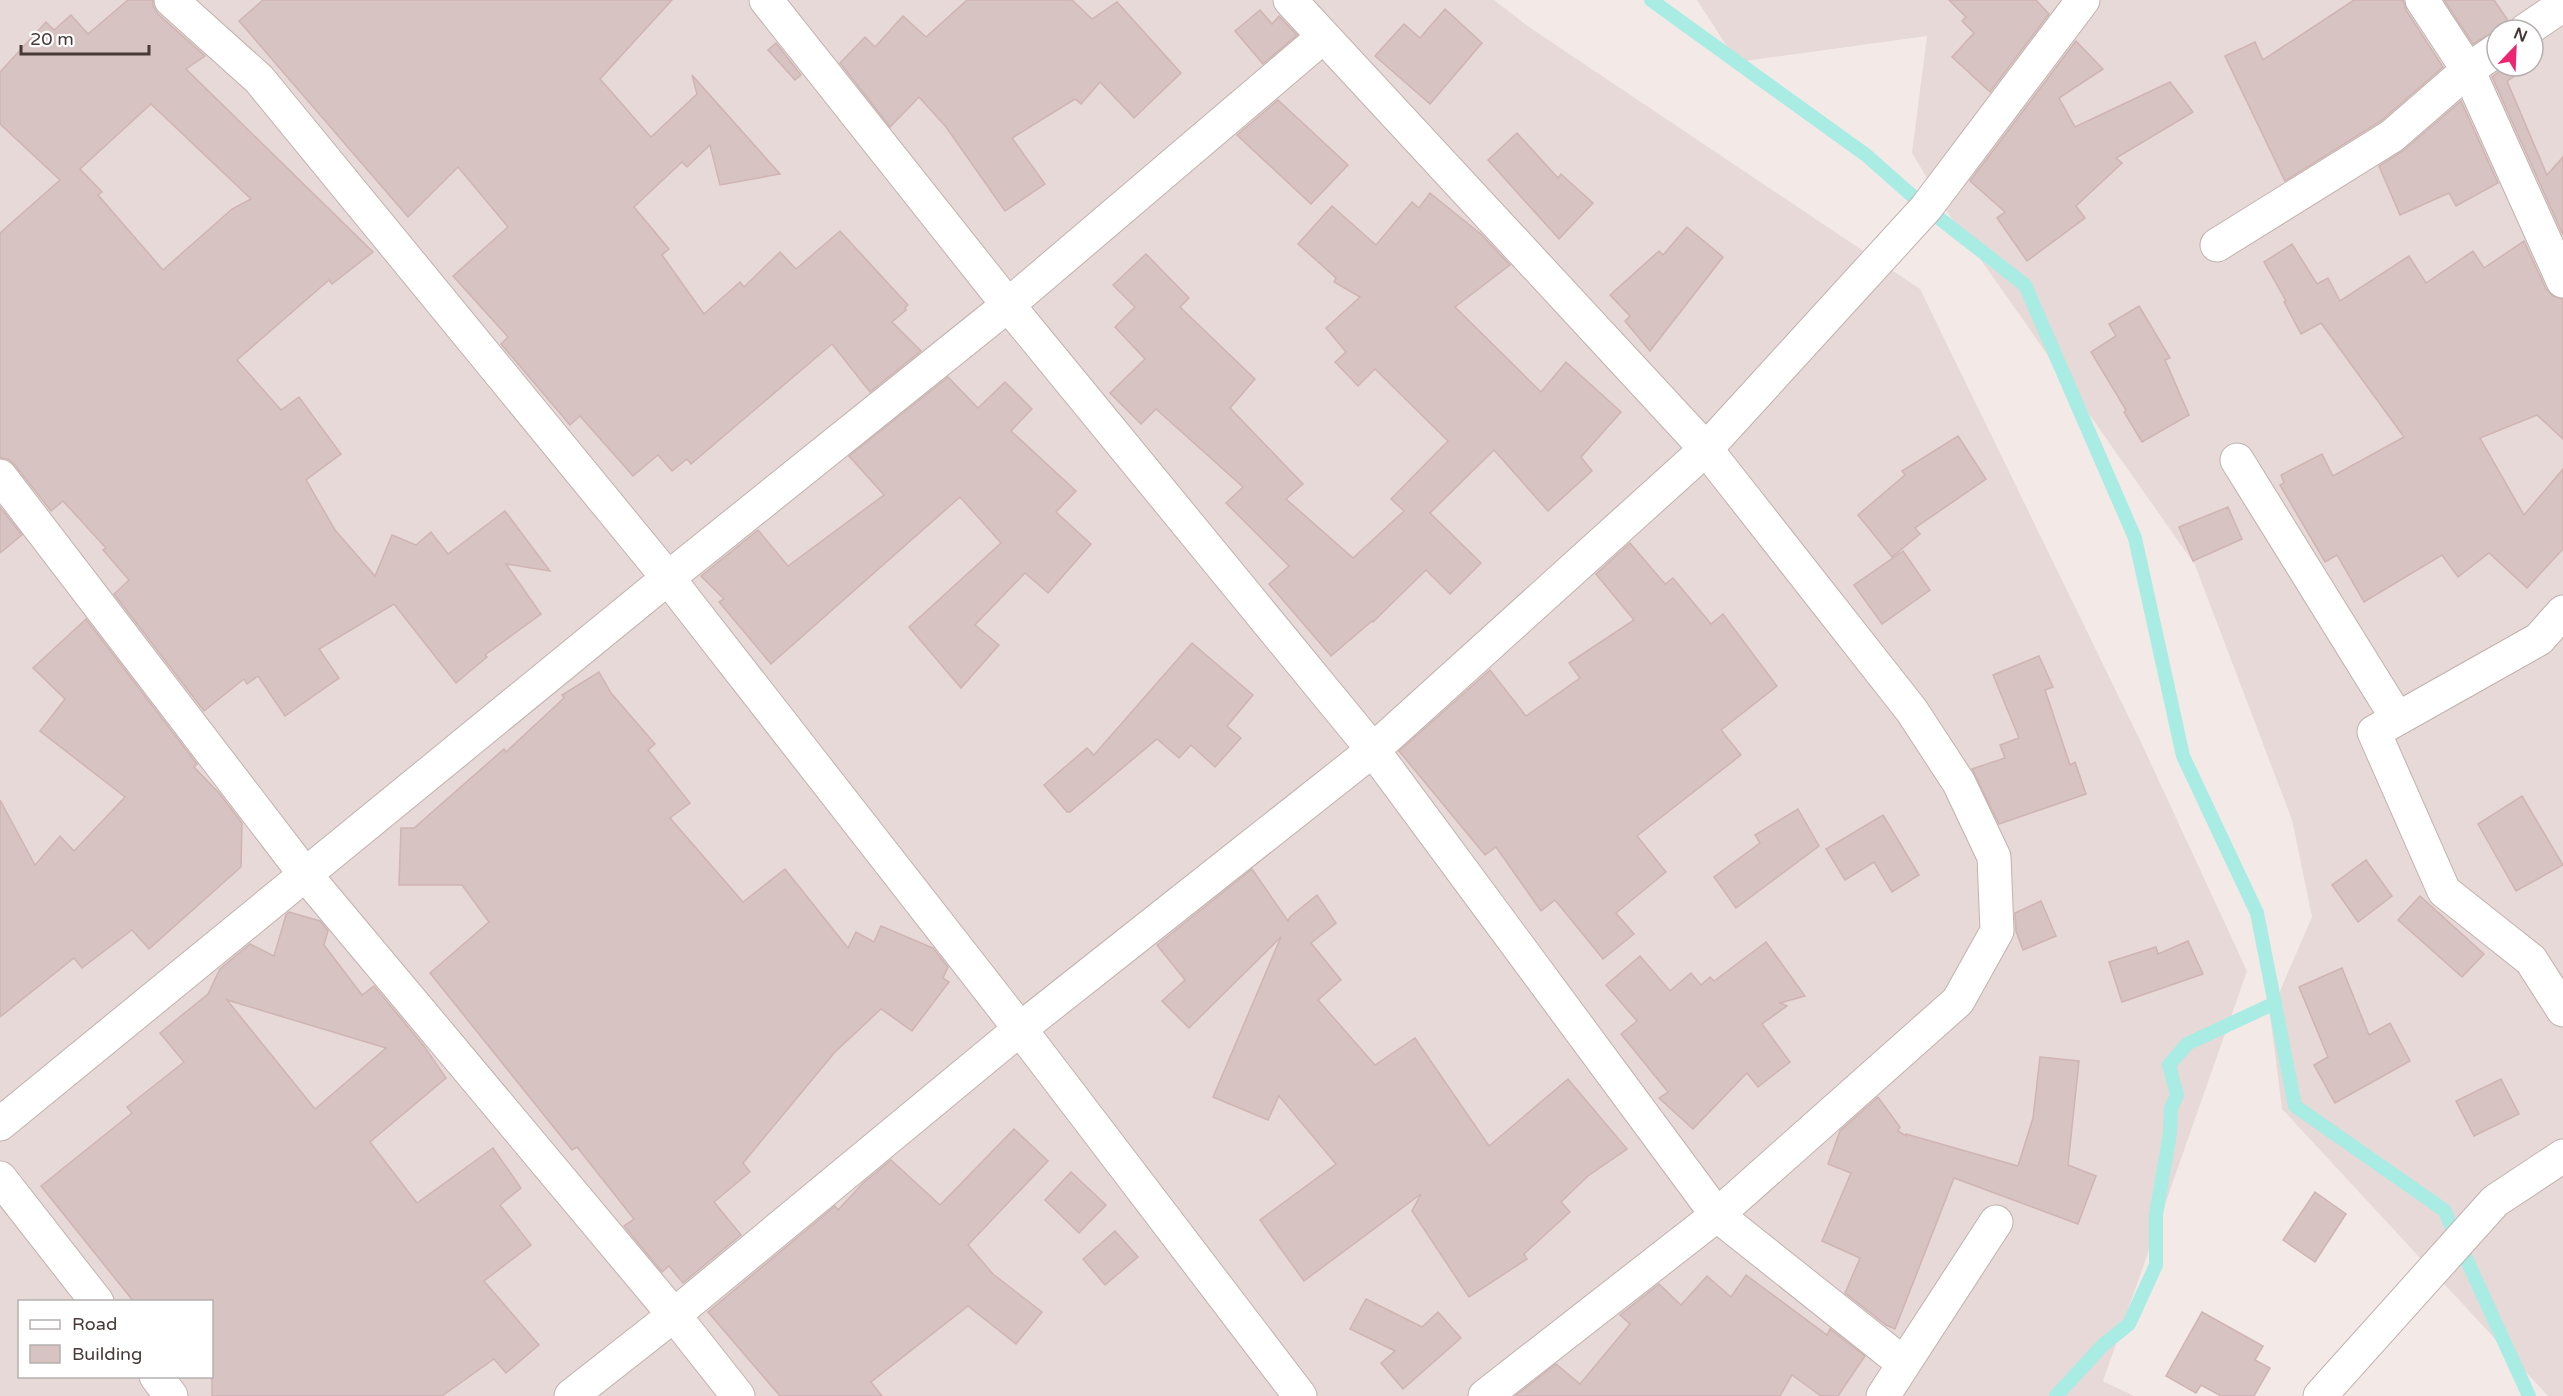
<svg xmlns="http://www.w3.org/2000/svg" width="2563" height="1396" viewBox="0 0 2563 1396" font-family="'Varela Round',sans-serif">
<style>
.residential{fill:#e7d9d7;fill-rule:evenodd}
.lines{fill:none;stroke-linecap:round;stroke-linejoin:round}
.stream{stroke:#a8ece4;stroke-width:14}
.building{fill:#d7c3c1;stroke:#cfb4b2;stroke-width:1.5;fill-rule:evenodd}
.minor-casing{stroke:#c1b1ae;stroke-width:35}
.minor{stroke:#fff;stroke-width:33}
</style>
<rect width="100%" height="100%" fill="#f3eae8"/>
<g class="residential">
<path d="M0,0H1494L1529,27L1920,289L2139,738L2247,971L2103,1381L2134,1396H0ZM20,1302H212V1376H20Z"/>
<path d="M1697,0H2563V1396H2548L2282,1109L2270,1014L2312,917L2292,820L2195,565L1948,213L1912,153L1927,36L1737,62ZM2497,30H2533V66H2497Z"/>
</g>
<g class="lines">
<g class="stream">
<path d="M1651,0L1866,155L1926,208L2025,285L2135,538L2183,756L2257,913L2295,1106L2444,1210L2529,1396"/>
<path d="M2056,1396L2103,1345L2129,1324L2156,1265V1215L2170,1133L2171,1108L2177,1095L2169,1065L2187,1044L2275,1003"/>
</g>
</g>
<g class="building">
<path d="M128,0H153V6L158,14L205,56L186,69L373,252L332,284L329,280L237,360L281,410L299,397L341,454L306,480L335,530L375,576L392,535L416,545L431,532L448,554L505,511L550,571L506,564L541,614L485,655L487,657L456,683L394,604L319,649L339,678L285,716L258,676L247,684L244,679L204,711L114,594L129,580L103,550L106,548L63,501L51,511L15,465L8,459L0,458V233L60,180L0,124V72L46,22L54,30L71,15L88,34ZM151,104L251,199L232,209L163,270L98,195L102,192L80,169Z"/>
<path d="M263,0H672L600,79L651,137L697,94L692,75L780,174L720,185L710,145L687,167L682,162L634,207L669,249L662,255L704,314L740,282L744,287L780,252L796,269L840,231L908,305L905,308L906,310L892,322L921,351L870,392L832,344L691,464L687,459L672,471L658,455L633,476L580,416L570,425L501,344L508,337L453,276L508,227L458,167L408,217L239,21Z"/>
<path d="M967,0H1072L1092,19L1117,2L1181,73L1134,118L1100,82L1081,104L1075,99L1012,138L1045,184L1005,211L946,127L919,97L890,127L840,63L865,37L875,47L903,16L926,37Z"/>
<path d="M1949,0H2036L2049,14L1990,92L1952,57L1974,33L1962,21L1966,17Z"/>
<path d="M2354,0H2403L2406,10L2443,67L2381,121L2285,181L2225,56L2255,42L2263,60Z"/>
<path d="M2444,0H2494L2509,22L2507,30H2497L2473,44Z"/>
<path d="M1445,9L1482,43L1430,104L1375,56L1404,24L1420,38Z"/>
<path d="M1260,10L1272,24L1279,16L1297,35L1263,64L1235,31Z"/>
<path d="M2076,41L2103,69L2059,98L2075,127L2170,82L2193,112L2116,158L2122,163L2076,206L2085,218L2027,261L1997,218L2005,212L1970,181Z"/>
<path d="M776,43L801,75L795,80L768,50Z"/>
<path d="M2507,66H2530L2507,81L2547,175L2563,157V235L2492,77Z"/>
<path d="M1278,100L1348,165L1311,204L1237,135Z"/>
<path d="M2461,101L2498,183L2456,206L2449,193L2400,215L2379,166L2404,150Z"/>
<path d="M1517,133L1558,178L1561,174L1593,203L1559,239L1488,160Z"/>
<path d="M1430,193L1482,235L1510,265L1455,307L1541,392L1566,362L1621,412L1581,457L1592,471L1548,511L1494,450L1430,513L1481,563L1450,594L1426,570L1373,622L1372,621L1331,656L1269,584L1289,566L1226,503L1243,487L1156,409L1141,424L1110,393L1145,359L1115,327L1135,307L1113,285L1146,254L1189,298L1180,307L1255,379L1230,408L1303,484L1286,499L1353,558L1404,511L1391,499L1448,441L1375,369L1358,386L1335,362L1346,352L1326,328L1360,297L1334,282L1336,278L1298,244L1332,206L1376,245L1412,202L1419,208Z"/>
<path d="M1687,227L1723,257L1650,351L1625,321L1630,316L1610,295L1659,251L1663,255Z"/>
<path d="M2524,241L2546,289L2553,296L2563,299V439L2537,415L2480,438L2524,515L2563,469V549L2527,588L2489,553L2458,577L2442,555L2364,602L2337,555L2325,562L2280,485L2284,483L2281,475L2322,454L2333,476L2404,437L2321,323L2301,334L2284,302L2286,301L2264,262L2292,244L2317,284L2328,278L2340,301L2409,256L2426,283L2473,251L2484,268Z"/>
<path d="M2139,306L2170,358L2165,360L2189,415L2142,442L2124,412L2126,410L2091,352L2116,336L2109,324Z"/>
<path d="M948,377L978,408L1005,382L1032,409L1011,431L1076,491L1056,512L1091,544L1048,593L1025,573L975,625L999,645L961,688L909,627L1001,543L960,497L771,664L719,602L724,599L701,576L758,530L788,566L884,495L849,456Z"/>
<path d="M1958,436L1986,479L1915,528L1920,534L1892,557L1858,515L1905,475L1902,471Z"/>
<path d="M0,507L22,535L0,553Z"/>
<path d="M2228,507L2242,539L2193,561L2179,527Z"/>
<path d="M1630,543L1665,584L1673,578L1711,624L1723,614L1777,686L1721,730L1741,755L1637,836L1666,872L1616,913L1634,934L1603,959L1555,900L1541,911L1496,847L1485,855L1399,751L1490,670L1526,716L1580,678L1569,663L1634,620L1596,574Z"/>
<path d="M1903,551L1930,590L1882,624L1854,585Z"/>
<path d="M86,619L197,764L194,767L219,793L242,823L241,867L149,949L132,930L82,968L74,958L0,1017V800L35,865L60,836L74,851L125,797L40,731L65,699L33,668Z"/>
<path d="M1192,643L1253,695L1227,726L1241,738L1215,767L1191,745L1179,758L1157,739L1070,812H1067L1044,785L1087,748L1094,755Z"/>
<path d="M2039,656L2053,687L2045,690L2070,765L2075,762L2086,794L1999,824L1972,769L2005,758L2000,745L2019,738L1993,675Z"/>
<path d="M599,672L611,693L655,744L648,750L690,803L670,818L743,902L785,869L848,948L856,932L874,942L881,926L933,948L948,967L943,978L949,982L912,1031L881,1009L835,1052L743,1163L750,1172L714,1202L741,1235L683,1283L669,1266L662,1272L624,1226L634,1219L577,1147L572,1150L430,973L489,922L462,885H399L401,828H414L504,749L506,752L564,698L562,695Z"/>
<path d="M2522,796L2563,865L2516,891L2478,824Z"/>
<path d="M1798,809L1819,846L1736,908L1714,877L1760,843L1755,835Z"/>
<path d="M1883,815L1919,875L1892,892L1874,862L1845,880L1826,849Z"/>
<path d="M2366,860L2392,896L2358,922L2332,885Z"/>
<path d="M1252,869L1288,921L1290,917L1317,895L1336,923L1311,943L1341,980L1318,1000L1375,1065L1415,1038L1489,1146L1568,1079L1627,1149L1588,1176L1561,1202L1570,1212L1524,1254L1527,1259L1469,1297L1412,1211L1421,1194L1304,1281L1260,1220L1336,1164L1279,1096L1268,1120L1213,1097L1281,937L1189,1028L1162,1001L1185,980L1157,945Z"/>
<path d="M2420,896L2484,954L2462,977L2398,920Z"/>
<path d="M2041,901L2056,936L2023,950L2016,931L2015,913Z"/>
<path d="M289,912L320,921L328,931L324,945L362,995L374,986L424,1046L446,1078L370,1142L417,1203L493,1148L521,1188L500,1205L531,1245L484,1281L539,1345L506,1373L494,1359L442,1396H212V1302H134L41,1186L132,1113L127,1107L184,1062L160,1033L208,994L220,969L250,944L274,956L286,915ZM227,1000L386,1048L315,1109Z"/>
<path d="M2188,941L2203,974L2122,1002L2109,962L2156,947L2158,954Z"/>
<path d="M1766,942L1805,996L1780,1003L1787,1006L1762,1024L1790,1062L1758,1087L1747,1073L1693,1129L1659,1098L1668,1092L1621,1034L1637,1021L1606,985L1640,956L1670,991L1691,973L1701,985L1710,977L1714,981Z"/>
<path d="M2342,968L2369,1035L2390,1023L2410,1061L2335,1103L2314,1065L2328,1057L2299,987Z"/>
<path d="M2040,1057L2079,1061L2068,1165L2096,1176L2078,1224L1954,1178L1895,1329L1886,1325L1845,1293L1860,1258L1822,1241L1851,1173L1828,1164L1840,1131L1878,1097L1900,1127L1898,1131L1906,1136V1134L2018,1166L2033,1118Z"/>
<path d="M2501,1079L2519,1114L2474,1136L2456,1101Z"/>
<path d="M1014,1129L1048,1161L968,1245L993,1274L1042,1312L1016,1344L968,1306L871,1382L882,1396H780L708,1312L835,1206L838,1210L863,1183L891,1160L940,1205Z"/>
<path d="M1071,1172L1106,1205L1079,1233L1045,1200Z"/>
<path d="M2315,1192L2346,1214L2315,1262L2283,1240Z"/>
<path d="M1115,1231L1138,1257L1105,1285L1083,1259Z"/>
<path d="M1746,1275L1827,1335L1830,1329L1865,1356L1838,1396H1821L1792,1375L1780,1396H1515L1556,1364L1580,1384L1630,1324L1620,1315L1659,1284L1681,1305L1707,1276L1731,1297Z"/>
<path d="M1366,1299L1422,1327L1438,1312L1461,1338L1403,1389L1381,1363L1395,1351L1350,1329Z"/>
<path d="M2202,1312L2263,1346L2255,1360L2270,1368L2254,1396H2221L2201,1385L2196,1393L2166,1376Z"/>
</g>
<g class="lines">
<g class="minor-casing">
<g id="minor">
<path d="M171,0L259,79L668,578L1020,1029L1300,1396"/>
<path d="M766,0L1008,305L1373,750L1717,1215L1903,1363"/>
<path d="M1290,0L1706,449L1912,711L1959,783L1994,857L1997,931L1958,1001L1717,1215L1485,1396"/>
<path d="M2422,0L2468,70L2563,281"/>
<path d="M2526,30L2563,5"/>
<path d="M2217,245L2392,136L2468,70L2497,50"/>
<path d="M2237,460L2397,718"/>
<path d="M0,476L304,873L674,1315L738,1396"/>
<path d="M2563,612L2539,639L2374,732L2444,891L2531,960L2563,1010"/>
<path d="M0,1124L668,578L1008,305L1323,37"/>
<path d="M0,1178L97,1302"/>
<path d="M156,1376L171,1396"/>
<path d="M571,1396L674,1315L1020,1029L1373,750L1706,449L1926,208L2083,0"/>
<path d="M1883,1396L1996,1222"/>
<path d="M2320,1396L2495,1201L2563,1156"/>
</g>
</g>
<use href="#minor" class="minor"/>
</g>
<rect x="18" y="1300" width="195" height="78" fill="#ffffff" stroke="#b5b0af" stroke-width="1.5"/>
<rect x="30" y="1320" width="30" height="9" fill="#ffffff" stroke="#b5b0af" stroke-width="1.5"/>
<text x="72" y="1330" font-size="18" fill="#463937">Road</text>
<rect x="30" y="1345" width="30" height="18" fill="#d7c3c1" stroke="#b5b0af" stroke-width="1.5"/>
<text x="72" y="1360" font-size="18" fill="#463937">Building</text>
<g transform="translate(2515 48) rotate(23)"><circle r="28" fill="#ffffff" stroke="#b5b0af" stroke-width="1.5"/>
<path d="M0-4.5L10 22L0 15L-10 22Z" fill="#ee2570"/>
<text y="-9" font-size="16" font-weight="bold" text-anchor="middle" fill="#463937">N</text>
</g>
<path d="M21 45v9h128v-9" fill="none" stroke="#463937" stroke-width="3"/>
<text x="30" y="45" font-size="18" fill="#463937" stroke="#ffffff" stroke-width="4.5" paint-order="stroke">20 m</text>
</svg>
